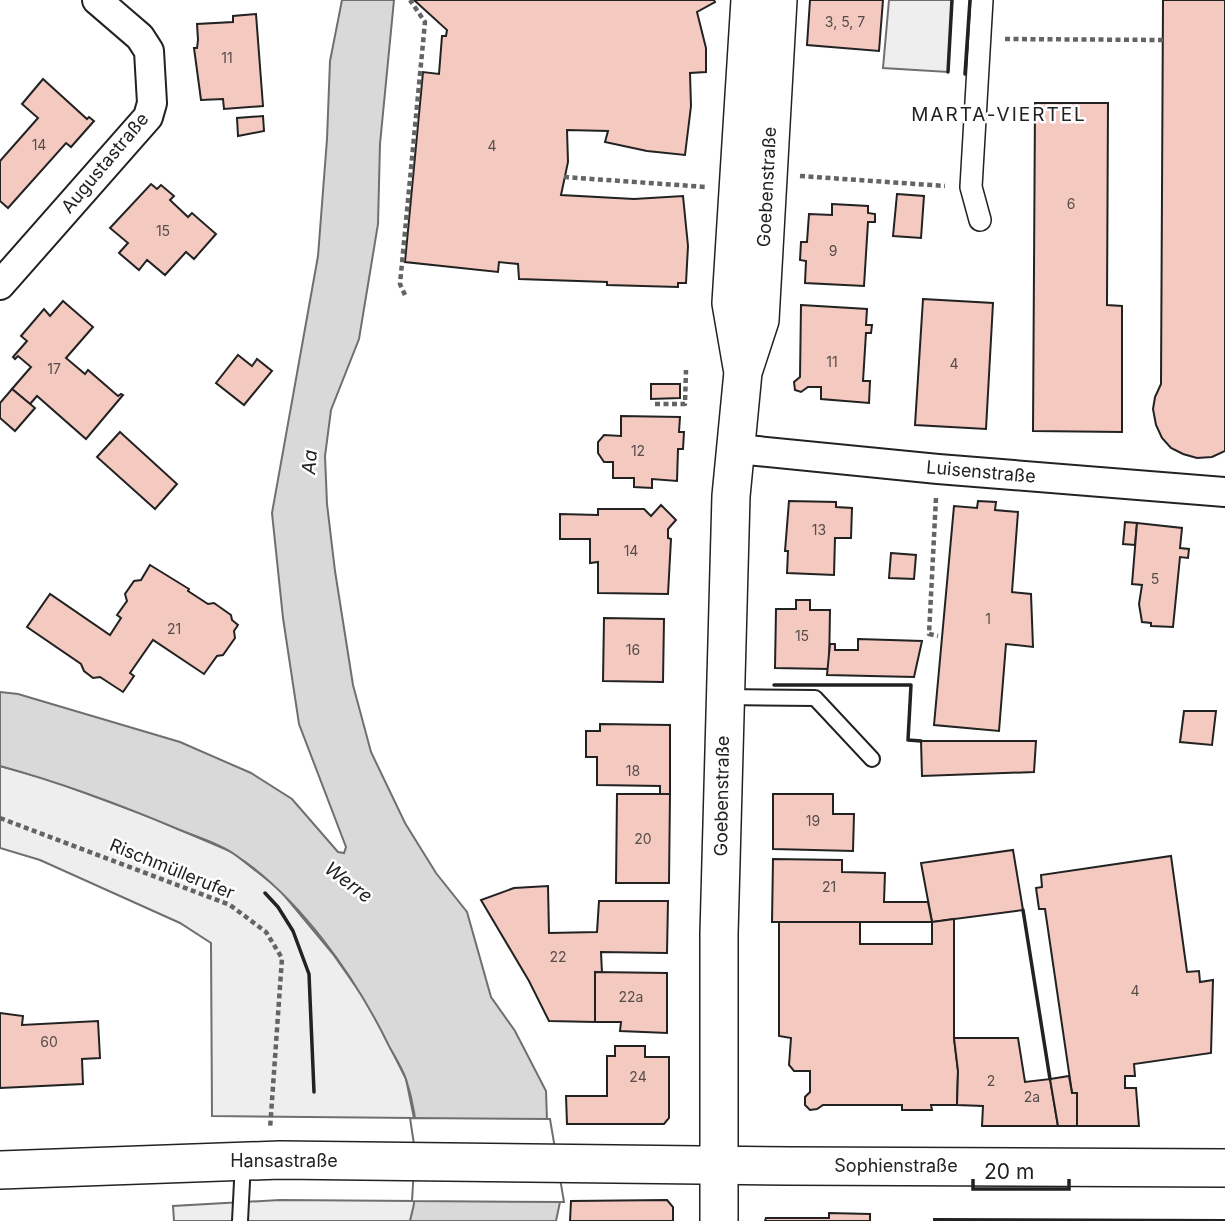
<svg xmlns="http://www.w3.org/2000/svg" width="1225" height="1221" viewBox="0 0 1225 1221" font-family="Inter,sans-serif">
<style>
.green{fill:#eee;stroke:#6f6f6f;stroke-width:2}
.water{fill:#d9d9d9;stroke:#6f6f6f;stroke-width:2}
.pier{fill:#fff;stroke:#6f6f6f;stroke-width:2}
.building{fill:#f3c9c0;stroke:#222;stroke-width:2}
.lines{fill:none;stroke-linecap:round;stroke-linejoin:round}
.service-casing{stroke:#222;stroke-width:18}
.pedestrian-casing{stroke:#222;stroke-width:24}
.minor-casing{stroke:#222;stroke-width:32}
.tertiary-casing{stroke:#222;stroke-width:40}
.path{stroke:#646464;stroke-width:4.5;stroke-dasharray:5 3.5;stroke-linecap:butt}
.service{stroke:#fff;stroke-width:14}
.pedestrian{stroke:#fff;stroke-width:21}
.minor{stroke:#fff;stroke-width:28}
.tertiary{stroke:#fff;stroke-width:37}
.wall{stroke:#222;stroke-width:3.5}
.labels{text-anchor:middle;stroke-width:5;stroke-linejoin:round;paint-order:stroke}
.number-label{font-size:14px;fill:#564c4a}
.street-label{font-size:18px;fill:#222;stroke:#fff}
.neighbourhood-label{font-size:19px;letter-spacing:2px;fill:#222;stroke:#fff}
.water-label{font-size:19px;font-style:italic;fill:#222;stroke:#fff}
</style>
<rect width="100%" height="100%" fill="#fff"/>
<g class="green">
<path d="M889,0H952L948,72L883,68Z"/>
<path d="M0,766L53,781L150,817L232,852L279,889L333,954L370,1007L406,1079L414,1118L212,1116L211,943L180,923L40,860L0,848Z"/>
<path d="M280,1200L416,1201L410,1221H174L173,1206Z"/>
</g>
<path class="water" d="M342,0H394L380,144L378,224L359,339L331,410L325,456L327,504L335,571L353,685L371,752L405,823L436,873L467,912L491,997L515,1031L546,1091L547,1119L560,1202L556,1221H410C422,1178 420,1122 406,1079C402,1068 395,1057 389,1046C355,976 299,897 234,854C218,843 197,837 180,830C121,805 62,783 0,766V692L18,694L180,742L251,773L292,799L338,852L344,853L346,847L299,724L283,618L272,513L318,256L327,139L330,61Z"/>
<path class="pier" d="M410,1118L550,1119L564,1202L412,1201L415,1151Z"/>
<g class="building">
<path d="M414,0H714L715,2L697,12L706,48V72L690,73L691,106L685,155L647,151L605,142L608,131L567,130L568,162L561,195L634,199L683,196L688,246L686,283H678V287L607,285V282L519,279L518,264L499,262L498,272L405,262L423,72L439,74L442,36H446L447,30Z"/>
<path d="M810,0H883L879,51L807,45Z"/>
<path d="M1163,0H1225V451L1212,457L1197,458L1183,454L1171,448L1162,438L1156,425L1153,409L1155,397L1161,384Z"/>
<path d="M256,14L263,106L224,109L223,99L201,100L194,48H197L198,40L197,24L233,22V16Z"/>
<path d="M43,79L87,119L89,117L94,121L71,147L66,143L8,208L0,201V161L38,118L22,104Z"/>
<path d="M1035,103H1108L1107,305L1122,306V432L1033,431Z"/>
<path d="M263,116L264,131L238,136L237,118Z"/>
<path d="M151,184L157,189L161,185L174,196L170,200L188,217L192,213L216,234L194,259L186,252L165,275L147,260L139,270L119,253L128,243L110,228Z"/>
<path d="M897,194L924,196L921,238L893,236Z"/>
<path d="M832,204L868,206V213L875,214V222H868L864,286L805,283L806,261L800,260L801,242H807L809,214L832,215Z"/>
<path d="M923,299L993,303L986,429L915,425Z"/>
<path d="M63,301L93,327L66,358L85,374L88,370L118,396L121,394L123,395L86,439L37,396L30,404L12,389L31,367L18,356L15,359L13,357L27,341L21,336L44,309L50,316Z"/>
<path d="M801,305L867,309L866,325H872L871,333H866L863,381H870L869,403L821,399V387H808L801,392L795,390L794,382L800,377Z"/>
<path d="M238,355L252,366L257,359L272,371L244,405L216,383Z"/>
<path d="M651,384H680V398L651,399Z"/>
<path d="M12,389L35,408L15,431L0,418V403Z"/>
<path d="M621,416L680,417L679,432H684L683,449H678L677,481L652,479V488L634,487V478H613V462H604L598,453V442L604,435L621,436Z"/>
<path d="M120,432L177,484L155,509L97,457Z"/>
<path d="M789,501L836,502V507L852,508L851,538H835L834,575L787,573L788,551H785Z"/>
<path d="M978,501L996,502L995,510L1018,512L1012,592L1031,594L1033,647L1006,644L999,731L934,725L954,506L977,508Z"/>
<path d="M661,505L676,520L668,529V538L671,539L668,594L598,593V562L590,563V539H560V514L598,515V509H644L651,516Z"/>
<path d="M1125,522L1137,523L1135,545L1123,544Z"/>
<path d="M1137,523L1182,528L1180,548L1189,549L1188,558L1180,557L1173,627L1151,626V623L1142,622L1139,604L1142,585L1132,584Z"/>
<path d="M891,553L916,555L914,579L889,578Z"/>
<path d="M150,565L189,589L188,591L208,604L214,603L231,615L232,620L238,625L234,631L235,638L223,655L217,656L204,674L153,640L130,673L134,676L123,692L100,677L93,678L84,671L81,664L27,627L50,594L110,635L121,618L117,615L127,601L125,594L134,581L141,580Z"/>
<path d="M796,600H810V610H830L829,669L775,668L776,609H796Z"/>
<path d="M604,618L664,619L663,682L603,681Z"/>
<path d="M858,639L922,641L914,677L827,675L830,644H835V650H858Z"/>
<path d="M1184,711H1216L1212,745L1180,742Z"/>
<path d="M600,724L670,725V794H660V786L597,785V757H586V731H600Z"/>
<path d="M921,741H1036L1034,772L922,776Z"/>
<path d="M617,794H670L669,883H616Z"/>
<path d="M773,794H833V814H854L853,851L773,849Z"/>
<path d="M1013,850L1023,910L932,922L921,863Z"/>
<path d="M1171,856L1187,972L1199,971L1200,982L1213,980L1211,1053L1134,1064L1135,1076H1125V1088H1136L1139,1126H1077V1093H1072L1045,909H1039L1036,888L1042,887L1041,875Z"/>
<path d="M773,859L842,860V872L885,873L884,902H928L932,922H772Z"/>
<path d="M548,886L549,933L597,932L599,901H668L667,953L601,952L602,973L595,972V1022L549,1021L529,981L481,900L514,888Z"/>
<path d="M954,919V1038L958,1071L957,1105H931L932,1110H902V1105H823L817,1109L810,1110L805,1105V1097L810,1092V1071H794L789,1065L791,1038L779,1036V922H860V944H932V922Z"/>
<path d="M595,972L667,973V1033L620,1031L621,1022H595Z"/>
<path d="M0,1013L23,1016L22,1025L98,1021L100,1058L82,1059L83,1084L0,1088Z"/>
<path d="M954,1038H1018L1025,1082L1050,1079L1058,1126H982L983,1106L957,1105L958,1071Z"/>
<path d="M615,1046H645V1057H669V1118L664,1124H567L566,1096H607V1056H615Z"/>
<path d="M1069,1076L1072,1093H1077V1126H1058L1050,1079Z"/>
<path d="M667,1200L673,1207V1221H570L571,1201Z"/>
<path d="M829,1213L870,1214V1221H765L766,1218H829Z"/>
<path d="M934,1219L1225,1220V1221H934Z"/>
</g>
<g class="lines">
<g class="service-casing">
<g id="service">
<path d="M726,697L815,698L872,759"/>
<path d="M240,1221L243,1162"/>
</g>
</g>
<g class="pedestrian-casing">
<path id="pedestrian" d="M980,220L971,187L982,0"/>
</g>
<g class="minor-casing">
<g id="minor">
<path d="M0,285L148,117L152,103L149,51L140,37L97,0"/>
<path d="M737,449L938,469L1225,492"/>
</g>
</g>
<g class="tertiary-casing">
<g id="tertiary">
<path d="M742,367L731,303L750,0"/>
<path d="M0,1170L280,1160L790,1166L1225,1168"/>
<path d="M719,1221V934L731,496L743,372L760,320L778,0"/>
</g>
</g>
<g class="path">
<path d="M1005,39L1163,40"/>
<path d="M800,176L945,186"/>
<path d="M564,177L706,187"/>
<path d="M405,295L400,284L425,22L410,0"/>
<path d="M655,404H685L686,370"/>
<path d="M936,498L929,634L938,636"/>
<path d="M0,818L230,905L266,932L282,958L270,1129"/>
</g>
<use href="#service" class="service"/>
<use href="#pedestrian" class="pedestrian"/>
<use href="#minor" class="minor"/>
<use href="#tertiary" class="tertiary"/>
<g class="wall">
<path d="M948,72L952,0"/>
<path d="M965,74L970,0"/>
<path d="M774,685H911L908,740L921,741"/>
<path d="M265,893L278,907L293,931L309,974L314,1092"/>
<path d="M1023,910L1050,1079"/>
</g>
</g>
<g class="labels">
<g class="number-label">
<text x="845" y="27">3, 5, 7</text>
<text x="227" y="63">11</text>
<text x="39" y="150">14</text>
<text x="492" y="151">4</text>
<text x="1071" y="209">6</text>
<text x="163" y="236">15</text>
<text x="833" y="256">9</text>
<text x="832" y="367">11</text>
<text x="954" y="369">4</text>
<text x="54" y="374">17</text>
<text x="638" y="456">12</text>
<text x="819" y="535">13</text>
<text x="631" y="556">14</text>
<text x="1155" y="584">5</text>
<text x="988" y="624">1</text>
<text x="174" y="634">21</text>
<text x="802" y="641">15</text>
<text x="633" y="655">16</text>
<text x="633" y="776">18</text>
<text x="813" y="826">19</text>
<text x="643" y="844">20</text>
<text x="829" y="892">21</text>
<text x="558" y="962">22</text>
<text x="1135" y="996">4</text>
<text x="631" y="1002">22a</text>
<text x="49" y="1047">60</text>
<text x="638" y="1082">24</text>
<text x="991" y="1086">2</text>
<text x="1032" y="1102">2a</text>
</g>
<g class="street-label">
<text transform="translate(105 163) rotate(-50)" y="6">Augustastraße</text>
<text transform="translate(767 187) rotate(-87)" y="6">Goebenstraße</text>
<text transform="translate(981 472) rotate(5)" y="6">Luisenstraße</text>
<text transform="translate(722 796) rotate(-89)" y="6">Goebenstraße</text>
<text transform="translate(172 869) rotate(22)" y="6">Rischmüllerufer</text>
<text x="284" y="1167">Hansastraße</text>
<text x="896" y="1172">Sophienstraße</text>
</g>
<g class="neighbourhood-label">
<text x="999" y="121">MARTA-VIERTEL</text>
</g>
<g class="water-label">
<text transform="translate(309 462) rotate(-85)" y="7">Aa</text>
<text transform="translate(349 882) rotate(37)" y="7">Werre</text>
</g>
</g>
<path d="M973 1179v10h96v-10" fill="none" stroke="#222222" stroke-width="3.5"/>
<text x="984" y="1179" font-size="21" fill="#222222" stroke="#ffffff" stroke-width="5" paint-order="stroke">20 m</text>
</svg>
